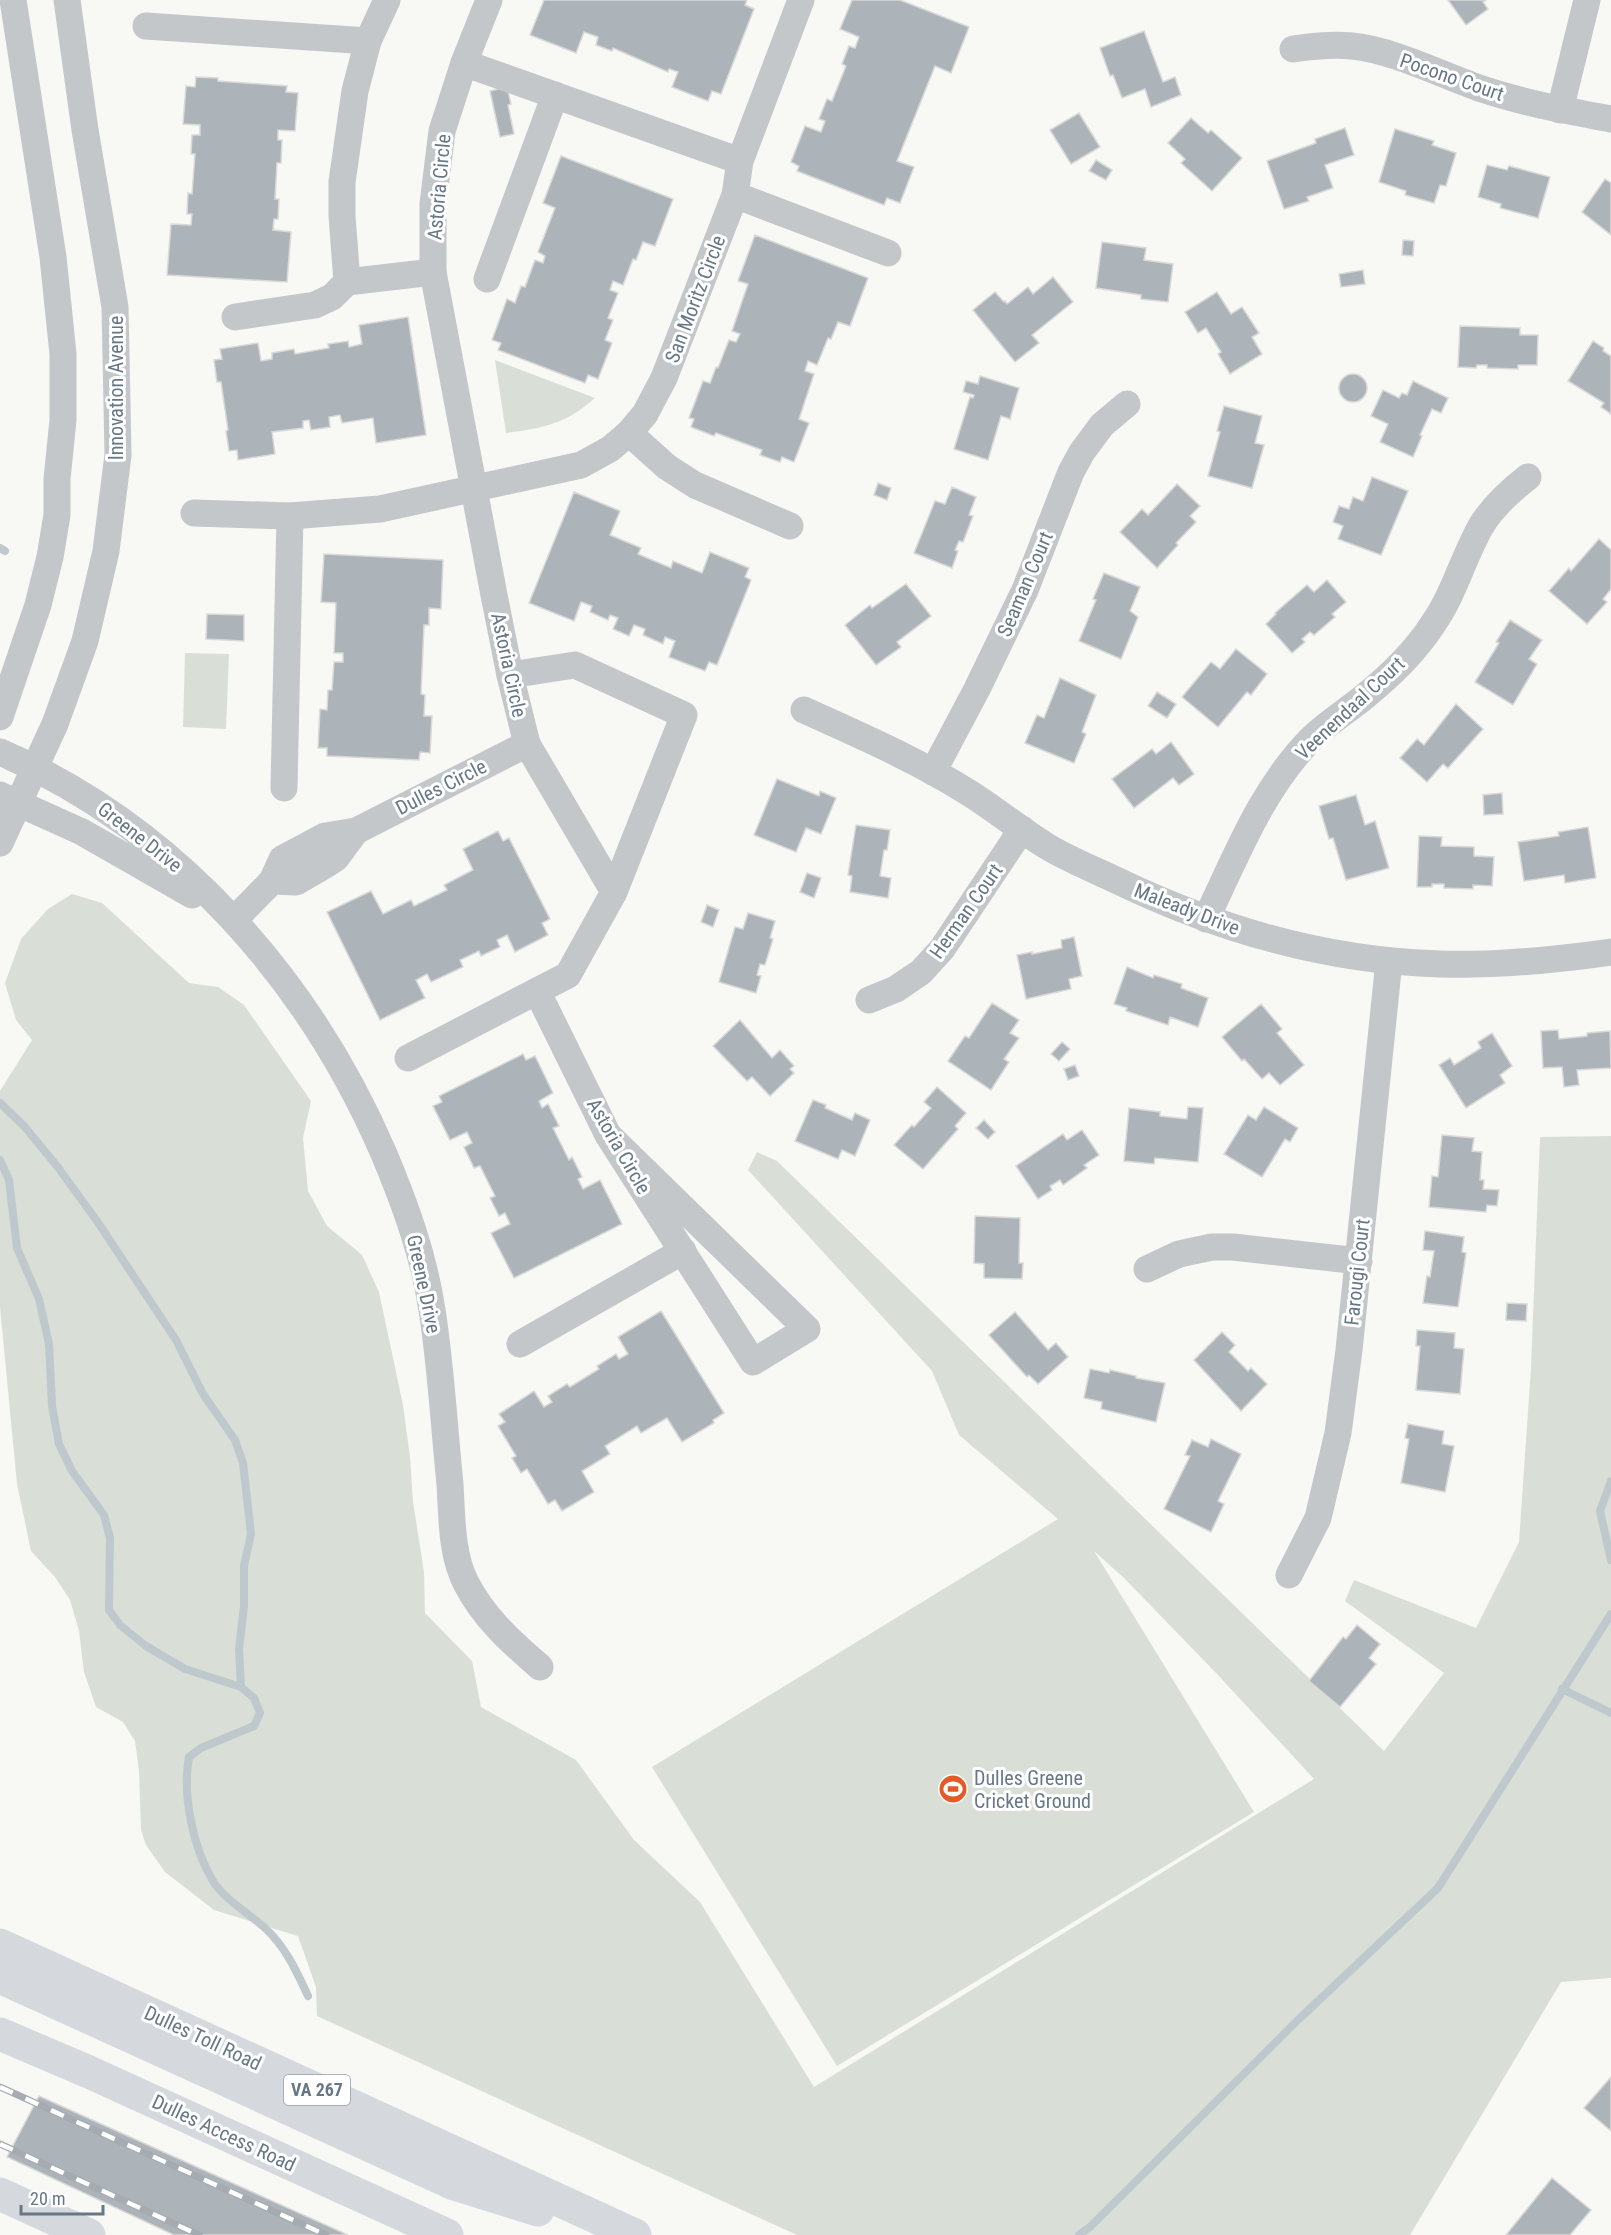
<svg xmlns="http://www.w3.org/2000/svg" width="1611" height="2235" viewBox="0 0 1611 2235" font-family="'Roboto Condensed',sans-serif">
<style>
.green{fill:#d9dfd6}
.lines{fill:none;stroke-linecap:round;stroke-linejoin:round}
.stream{stroke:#bec8cd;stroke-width:8}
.building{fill:#acb4ba;stroke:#d9d9d7;stroke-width:1.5}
.minor{stroke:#c3c7ca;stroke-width:27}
.highway{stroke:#d5d9dd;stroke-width:33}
.rail-casing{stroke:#a6abb1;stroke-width:7}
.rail{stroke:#fff;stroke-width:4.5;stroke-dasharray:14;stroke-linecap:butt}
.labels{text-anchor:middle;stroke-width:6;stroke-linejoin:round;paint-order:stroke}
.shield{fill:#fff;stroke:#95a0aa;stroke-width:1.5}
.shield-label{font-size:18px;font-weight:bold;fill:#677786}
.street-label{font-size:20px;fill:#677786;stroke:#fff}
.poi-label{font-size:20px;fill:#677786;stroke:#fff;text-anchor:start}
</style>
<rect width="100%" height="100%" fill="#f8f8f5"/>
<g class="green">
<path d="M495,360L595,398C566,424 543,428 506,433Z"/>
<path d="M185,653L229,654L226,729L183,727Z"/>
<path d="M72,894L102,903L189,983L218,987L244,1005L311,1101L303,1138L308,1191L327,1226L362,1255L379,1292L403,1405L410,1457L413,1502L424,1572L425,1613L472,1661L481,1707L576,1760L634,1840L700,1902L814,2087L1314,1779L1217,1674L1123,1577L1094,1551L1254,1812L837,2066L652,1767L1058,1519L959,1435L932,1371L748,1170L757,1152L777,1161L1384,1751L1444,1673L1345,1601L1354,1580L1476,1628L1519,1542L1531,1368L1540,1137L1611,1136V1978L1561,1982L1410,2235H797L317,2016L316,1987L298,1936L214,1910L165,1872L146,1845L141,1830L139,1771L135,1741L123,1722L96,1707L84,1672L79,1631L70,1600L55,1577L31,1551L17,1484L0,1307V1091L32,1040L16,1020L5,983L21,939L48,909Z"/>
</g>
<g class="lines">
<g class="stream">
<path d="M0,548L5,551"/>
<path d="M0,1103L24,1126L57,1166L97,1221L176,1340L203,1394L235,1440L243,1463L251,1534L244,1566V1606L239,1649L241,1687"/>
<path d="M0,1160L9,1180L17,1248L39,1299L49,1344L52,1406L59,1444L72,1471L104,1515L110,1538L109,1610L120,1625L146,1646L185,1669L241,1687L254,1698L260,1713L254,1726L201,1748L189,1757C182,1795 193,1848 213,1881C223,1898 249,1914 264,1927C285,1946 296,1970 308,1996"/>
<path d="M1611,1481L1600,1511L1611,1560"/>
<path d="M1562,1689L1611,1713"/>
<path d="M1079,2235L1090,2227L1299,2019L1438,1888L1611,1614"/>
</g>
</g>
<g class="building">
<path d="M544,0H747L745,5L754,9L721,94L712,91L708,101L672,87L678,72L669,69L668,72L613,48L612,51L596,45L598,37L584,32L576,53L530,35Z"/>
<path d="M852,0H900L969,27L951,73L935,66L897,161L914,167L900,203L887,198L884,205L797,171L799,166L791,162L805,126L821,132L825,121L819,119L827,99L832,101L846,66L842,64L849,46L855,48L859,37L840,29Z"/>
<path d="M1448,0H1486L1483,2L1488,9L1466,25Z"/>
<path d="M1144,31L1163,82L1175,77L1181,95L1151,107L1145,89L1122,98L1113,75L1110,76L1100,48Z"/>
<path d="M196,77L218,78V81L287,86L286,92L298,93L295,131L278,130V140H282L281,163H277L275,199H279L278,219H274L273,230L291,232L287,282L167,275L171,224L191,225L192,214H187L188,193L192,194L195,154H191L192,135H200V125L183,124L186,86L195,87Z"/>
<path d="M507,87L511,104L508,105L514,134L500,137L490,91Z"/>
<path d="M1079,113L1100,147L1071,164L1050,130Z"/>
<path d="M1191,118L1208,133L1211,130L1242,158L1212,191L1181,163L1185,159L1168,143Z"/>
<path d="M1345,128L1354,155L1325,165L1333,188L1307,197L1309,201L1284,209L1267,161L1316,143L1315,139Z"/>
<path d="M1395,129L1434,141L1432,145L1456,153L1446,186L1440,185L1434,203L1405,195L1406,191L1379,182Z"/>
<path d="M561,156L673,199L655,246L643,242L636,260L633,259L623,285L613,281L610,290L618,293L608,318L613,320L605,340L612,343L598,379L588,375L585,383L498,350L501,343L492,340L507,299L515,303L521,286L525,287L535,260L543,263L545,256L538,252L555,208L543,203Z"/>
<path d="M1096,160L1112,170L1106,180L1089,171Z"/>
<path d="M1487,165L1507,170L1509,166L1550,177L1538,218L1500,208L1501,204L1478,197Z"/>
<path d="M1605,179L1611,183V235L1582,212Z"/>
<path d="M755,235L868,278L850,326L838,322L831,339L828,338L817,365L808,361L805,371L814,374L799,419L809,423L794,462L782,457L780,462L760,455L762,450L716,433L714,436L691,427L694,419L689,418L703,381L710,383L716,367L718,368L729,340L736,342L740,334L732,331L748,284L738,281Z"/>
<path d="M1403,240L1414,241L1413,256L1402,255Z"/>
<path d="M1102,242L1146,248L1144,260L1173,264L1168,302L1141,299V295L1096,288Z"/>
<path d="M1363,270L1365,284L1341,287L1339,274Z"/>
<path d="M1053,277L1073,302L1032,335L1039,343L1015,362L973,310L995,292L1004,302L1005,301L1007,304L1028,287L1033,294Z"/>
<path d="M1217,292L1231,314L1242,307L1259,333L1252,337L1262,354L1230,374L1218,354L1221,352L1206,328L1198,333L1185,312Z"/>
<path d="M408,317L426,435L376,443L373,418L342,423L340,415L329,417L330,427L311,430L309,420L303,421V428L272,432L275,454L238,460L237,450L229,451L226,431L228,430L221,382H217L214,360L222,359L220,349L258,343L261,361L272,359V353L294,349L295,354L329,348L328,344L348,341L349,347L362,344L359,325Z"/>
<path d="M1460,326L1520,328V335H1538L1537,365H1518V369L1487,368V365H1477L1476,368L1458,367Z"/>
<path d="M1593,341L1604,348L1603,351L1611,356V414L1601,407L1604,403L1568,381Z"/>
<circle cx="1353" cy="388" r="14"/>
<path d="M980,376L1019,388L1010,419L1001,416L988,460L954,449L970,397L973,398L974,395L963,392L966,381L978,384Z"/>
<path d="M1413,381L1448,398L1441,413L1432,409L1420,435L1422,436L1413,457L1380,442L1388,424L1371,416L1383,390L1399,398L1402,393L1407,395Z"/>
<path d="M1224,406L1262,416L1255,443L1264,445L1252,488L1208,476L1220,432L1217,431Z"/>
<path d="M1372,477L1408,491L1381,555L1338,539L1343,526L1333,522L1339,506L1349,509L1353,497L1363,501Z"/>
<path d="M878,483L891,488L887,500L874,495Z"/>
<path d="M1177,484L1200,506L1190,516L1196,522L1176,543L1178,545L1157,568L1120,532L1142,509L1148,515Z"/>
<path d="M952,487L976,497L969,515L973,516L963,542L959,541L955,550L958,551L952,568L914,553L935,501L945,504Z"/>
<path d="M574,492L620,511L610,535L641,548L638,554L671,568L673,561L702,573L710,552L749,568L745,577L751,580L717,665L709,662L705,671L669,657L675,641L665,637L663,644L643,635L645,629L634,625L629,636L613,629L618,618L610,615L608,620L590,612L592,606L581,602L574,621L529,603Z"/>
<path d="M1599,539L1611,550V589L1603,599L1607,602L1587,624L1549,591L1569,568L1571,571Z"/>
<path d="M324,554L443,560L441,609L429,608V625H424L421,694L425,695L424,716H432L430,753L420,752L419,760L327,756V748H318L320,709L327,710L328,690H332L334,662H343V653H334L336,603L321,602Z"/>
<path d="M1104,573L1140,587L1130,611L1138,617L1121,659L1079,641L1096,600L1093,599Z"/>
<path d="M1327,580L1346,602L1332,614L1335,617L1314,635L1310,632L1302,639L1305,642L1292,653L1266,624L1276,614L1275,613L1307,585L1314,592Z"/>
<path d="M906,584L931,616L897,642L901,647L876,665L845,625L870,605L872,608Z"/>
<path d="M207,614L244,615V641L206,639Z"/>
<path d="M1510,620L1542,640L1529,659L1537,664L1513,705L1475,682L1499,643L1496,642Z"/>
<path d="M1236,649L1267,674L1251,695L1247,692L1218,727L1182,697L1211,662L1220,669Z"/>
<path d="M1060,678L1096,695L1082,732L1086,734L1074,763L1025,743L1037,715L1044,718Z"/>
<path d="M1157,692L1176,704L1167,718L1148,706Z"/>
<path d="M1456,704L1483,729L1448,768L1443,764L1427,782L1400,758L1417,739L1424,745Z"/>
<path d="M1171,742L1194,774L1179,785L1173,778L1134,808L1112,779L1152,749L1156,754Z"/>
<path d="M777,779L819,796L820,791L836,798L821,834L806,828L796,852L754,835Z"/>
<path d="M1502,793L1503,814L1484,815L1483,795Z"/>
<path d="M1356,795L1365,825L1375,821L1389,868L1346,880L1333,838L1329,839L1319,806Z"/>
<path d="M856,825L890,830L887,850H884L880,876L891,878L888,898L850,892L852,876L848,875Z"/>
<path d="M1588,827L1596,878L1565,883L1564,875L1524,881L1518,842L1559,836L1558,832Z"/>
<path d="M498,831L503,841L509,838L550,919L542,923L548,935L515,952L507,935L497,940L500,947L481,956L479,951L460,960L463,967L431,982L427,974L416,980L425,998L380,1020L327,912L371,891L383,914L411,900L414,906L447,890L444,885L473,870L463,849Z"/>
<path d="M1419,836L1442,837L1441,846L1474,847V856L1494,857L1492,886L1473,885V889L1444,888V884H1432V887H1417Z"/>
<path d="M807,873L821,878L814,898L800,892Z"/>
<path d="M707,905L719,910L713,927L701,922Z"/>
<path d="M748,913L775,921L770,938L773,939L765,965L760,964L757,975L761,976L756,993L719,982L735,927L743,929Z"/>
<path d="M1074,937L1082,976L1069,979L1071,989L1026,999L1017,955L1032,952V954L1062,948L1061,940Z"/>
<path d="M1127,967L1153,978L1154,975L1182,984L1181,988L1208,998L1198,1027L1170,1017L1168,1025L1126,1011L1127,1008L1114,1004Z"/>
<path d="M992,1003L1019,1020L1010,1033L1019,1038L1004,1059L1009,1062L991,1090L948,1061L965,1036L969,1038Z"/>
<path d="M1261,1004L1282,1029L1277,1033L1304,1065L1280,1085L1269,1073L1262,1079L1244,1059L1242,1061L1222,1037Z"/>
<path d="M740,1020L772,1058L780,1050L794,1066L790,1069L794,1073L770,1096L752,1077L747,1081L713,1046Z"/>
<path d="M1558,1030L1559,1039L1587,1036V1033L1610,1031L1611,1068L1577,1070L1579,1085L1564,1087L1562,1067L1543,1068L1541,1031Z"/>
<path d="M1492,1033L1512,1066L1500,1075L1505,1083L1466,1108L1439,1065L1450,1058L1454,1065L1481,1048L1478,1042Z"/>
<path d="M1062,1042L1070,1049L1059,1061L1051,1054Z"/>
<path d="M523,1054L526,1060L535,1056L553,1093L539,1101L542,1108L548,1104L559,1126L553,1128L569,1160L572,1157L582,1177L578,1179L583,1189L600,1180L622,1224L514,1278L491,1233L510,1224L505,1213L499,1216L490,1198L495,1196L480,1166L474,1168L464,1147L472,1143L467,1132L450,1140L433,1106L442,1102L439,1096Z"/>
<path d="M1075,1065L1079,1076L1068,1080L1064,1069Z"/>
<path d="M937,1087L966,1113L955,1126L958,1129L923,1169L894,1145L912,1125L914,1127L931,1108L924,1102Z"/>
<path d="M813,1100L826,1105L825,1108L852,1120L855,1113L870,1120L855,1156L842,1150L838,1159L795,1141Z"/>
<path d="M1188,1107L1203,1108L1198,1162L1155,1158L1154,1164L1124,1161L1129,1108L1160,1112V1116L1187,1119Z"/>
<path d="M1264,1107L1298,1128L1290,1142L1285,1139L1262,1177L1224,1154L1248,1115L1256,1120Z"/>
<path d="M984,1120L995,1132L988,1139L976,1128Z"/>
<path d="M1082,1130L1099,1155L1084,1165L1087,1168L1063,1185L1060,1180L1050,1186L1052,1190L1038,1199L1016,1166L1063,1134L1067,1140Z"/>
<path d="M1442,1135L1474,1138L1472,1151L1482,1152L1480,1180H1484L1483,1189L1499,1190L1497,1206L1487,1205L1486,1212L1429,1207L1432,1176L1438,1177Z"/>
<path d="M975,1216L1020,1218L1019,1263H1023L1022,1279L984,1278V1264L974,1263Z"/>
<path d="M1425,1231L1464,1237L1462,1252L1466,1253L1458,1307L1423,1303L1427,1276L1430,1277L1434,1251L1423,1250Z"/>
<path d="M1507,1303L1527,1304L1526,1321L1506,1320Z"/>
<path d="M661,1311L724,1413L713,1420L714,1423L682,1442L667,1418L641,1433L637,1426L605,1446L610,1454L582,1471L594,1492L562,1511L555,1500L548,1504L527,1469L521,1473L512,1458L516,1456L498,1426L505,1422L499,1414L534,1391L544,1407L552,1402L548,1396L567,1384L570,1387L599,1369L597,1366L616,1354L619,1359L628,1354L618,1337Z"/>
<path d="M1015,1312L1048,1350L1056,1343L1068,1357L1038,1384L1029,1375L1027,1377L989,1335Z"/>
<path d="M1417,1330L1455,1333L1454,1348L1464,1349L1460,1394L1416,1390L1420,1346H1416Z"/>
<path d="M1222,1332L1235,1345L1229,1352L1248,1371L1251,1368L1267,1384L1241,1411L1194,1360Z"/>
<path d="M1090,1369L1109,1373L1110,1370L1136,1376V1378L1165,1383L1156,1422L1101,1409L1102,1402L1084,1398Z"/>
<path d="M1408,1424L1444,1431L1442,1444L1454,1446L1445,1492L1401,1483L1409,1439L1405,1438Z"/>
<path d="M1211,1439L1241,1454L1218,1501L1224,1504L1211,1532L1164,1509L1190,1456L1185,1455L1192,1440L1208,1447Z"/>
<path d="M1357,1625L1380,1644L1369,1658L1376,1664L1340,1707L1309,1681L1343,1637L1346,1639Z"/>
<path d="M1611,2077V2131L1584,2108Z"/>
<path d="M39,2096L348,2235H174L7,2157Z"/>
<path d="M1552,2178L1591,2210L1570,2235H1506Z"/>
</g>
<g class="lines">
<g class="minor">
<path d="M387,0L368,41L355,91L342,182V216L347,282L433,272"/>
<path d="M489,0L464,63L442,131L433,204V272L494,595L510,675L527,744L614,892L568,975L537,991L608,1135L753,1362L807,1329L608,1135"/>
<path d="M146,26L368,41"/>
<path d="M1293,49C1313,46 1332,44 1352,46C1393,50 1442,75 1482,89C1524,103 1568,111 1611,119"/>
<path d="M464,63L740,161"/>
<path d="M1560,110L1587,0"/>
<path d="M735,195L888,253"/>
<path d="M487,279L555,95"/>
<path d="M235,317L315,305L332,297L347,282"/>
<path d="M629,433L667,467L695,485L790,526"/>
<path d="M194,513L290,516L380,509L581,465L610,449L629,433L645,414L664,378L735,195L740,161L801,0"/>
<path d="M510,675L575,665L684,715L614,892"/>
<path d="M804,710C859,735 915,759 966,791C994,808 1020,830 1048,847C1070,860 1095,870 1118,881C1218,929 1327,961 1440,964C1497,966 1554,960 1611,952"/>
<path d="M0,717L38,605L50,557L57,515V479L63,420V354L53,257L13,0"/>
<path d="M0,752C176,828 309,980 384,1154C405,1204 424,1256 432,1310C441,1367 444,1426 450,1484C452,1516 451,1554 466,1583C484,1618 511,1642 540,1667"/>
<path d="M933,772L977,689L1025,590L1071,472L1082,452L1102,425L1127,404"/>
<path d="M284,788L290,516"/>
<path d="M0,795L82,832L192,895"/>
<path d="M0,843L55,724L85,641L106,551L118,455L115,307L85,130L67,0"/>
<path d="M272,881L296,882L327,864L336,858L356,831"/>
<path d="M1206,919C1236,857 1261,790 1311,739C1327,723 1347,711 1364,697C1390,676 1415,652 1433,624C1454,594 1463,558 1481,526C1493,506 1510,491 1528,477"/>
<path d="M234,920L272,881L282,859L325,836L356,831L527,744"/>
<path d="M869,1000L896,989L921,972L942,949L1022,829"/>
<path d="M408,1058L537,991"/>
<path d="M1147,1269L1179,1254L1212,1247H1233L1359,1261"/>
<path d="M520,1344L683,1251"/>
<path d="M1289,1575L1318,1518L1338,1433L1349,1350L1389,961"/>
</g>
<g class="highway">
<path d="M0,1945L635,2235"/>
<path d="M0,1977L454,2184L538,2210"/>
<path d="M0,2034L89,2072L447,2235"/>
<path d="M0,2194L89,2235"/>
</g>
<g class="rail-casing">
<g id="rail">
<path d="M0,2087L326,2235"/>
<path d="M0,2144L199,2235"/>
</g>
</g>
<use href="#rail" class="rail"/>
</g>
<defs>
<g id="stadium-disc" transform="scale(1.5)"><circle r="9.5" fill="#e45b29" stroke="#fff"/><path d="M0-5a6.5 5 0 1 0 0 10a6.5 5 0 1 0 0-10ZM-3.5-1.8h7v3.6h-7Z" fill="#fff"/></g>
</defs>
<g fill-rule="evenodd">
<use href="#stadium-disc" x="953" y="1789"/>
</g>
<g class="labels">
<rect class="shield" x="284" y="2075" width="66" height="30" rx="4.5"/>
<g class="shield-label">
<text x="317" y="2096">VA 267</text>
</g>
<g class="street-label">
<text transform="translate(1452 77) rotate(19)" y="7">Pocono Court</text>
<text transform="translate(439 187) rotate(-85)" y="7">Astoria Circle</text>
<text transform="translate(695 299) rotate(-69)" y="7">San Moritz Circle</text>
<text transform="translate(116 388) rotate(-90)" y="7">Innovation Avenue</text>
<text transform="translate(1025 584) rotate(-67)" y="7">Seaman Court</text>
<text transform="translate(509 665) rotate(78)" y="7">Astoria Circle</text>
<text transform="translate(1350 708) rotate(-43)" y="7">Veenendaal Court</text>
<text transform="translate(441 787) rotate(-27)" y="7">Dulles Circle</text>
<text transform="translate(140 837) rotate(38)" y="7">Greene Drive</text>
<text transform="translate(1187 909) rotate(21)" y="7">Maleady Drive</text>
<text transform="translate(966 911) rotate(-55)" y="7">Herman Court</text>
<text transform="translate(619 1146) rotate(60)" y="7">Astoria Circle</text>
<text transform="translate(1357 1272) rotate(-84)" y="7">Farougi Court</text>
<text transform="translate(424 1284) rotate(78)" y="7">Greene Drive</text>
<text transform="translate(203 2038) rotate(25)" y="7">Dulles Toll Road</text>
<text transform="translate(224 2133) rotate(25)" y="7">Dulles Access Road</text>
</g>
<g class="poi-label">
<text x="974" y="1785">Dulles Greene<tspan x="974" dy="23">Cricket Ground</tspan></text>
</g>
</g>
<path d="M21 2205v9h82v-9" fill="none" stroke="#677786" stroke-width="3"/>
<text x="30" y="2205" font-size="18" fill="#677786" stroke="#ffffff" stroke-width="4.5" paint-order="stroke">20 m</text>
</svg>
